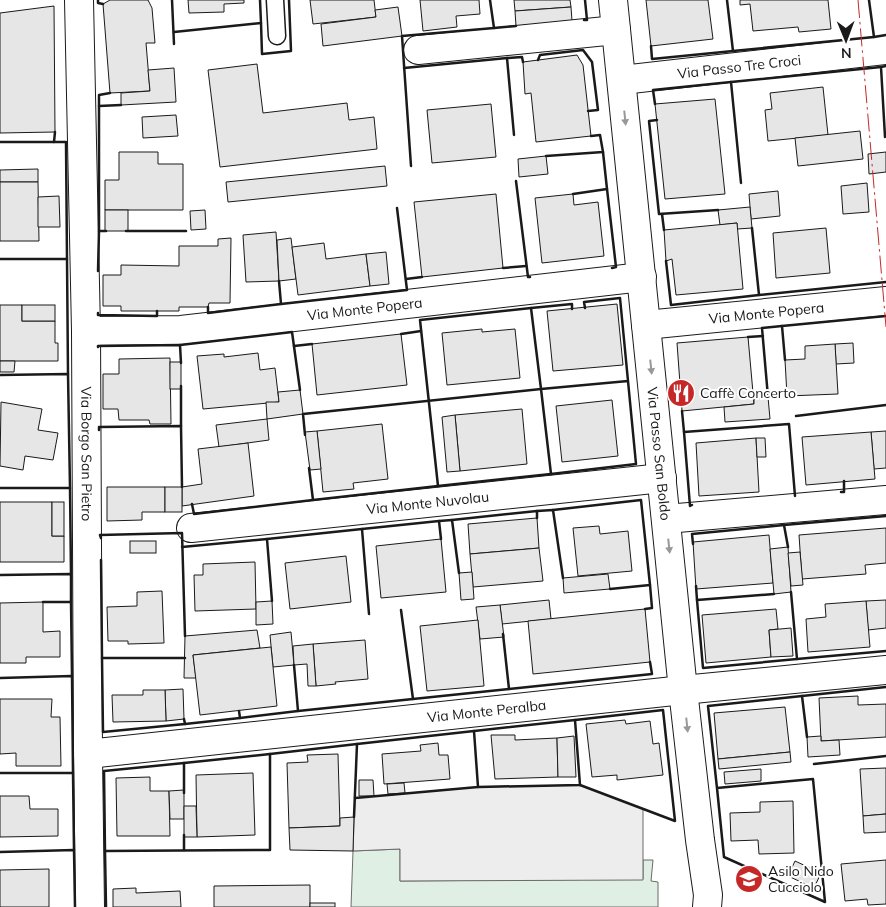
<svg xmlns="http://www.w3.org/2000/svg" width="886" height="907" viewBox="0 0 886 907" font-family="Mulish,sans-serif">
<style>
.green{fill:#e0efe3;stroke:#6a6a6a}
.parking{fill:#ededed;stroke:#6a6a6a}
.building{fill:#e6e6e6;stroke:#1a1a1a}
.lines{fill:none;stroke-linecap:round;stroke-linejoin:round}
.service-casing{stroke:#1a1a1a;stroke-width:19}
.minor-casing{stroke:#1a1a1a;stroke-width:30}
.service{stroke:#fff;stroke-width:16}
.minor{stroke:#fff;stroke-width:28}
.wall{stroke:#1a1a1a;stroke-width:2.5}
.power{stroke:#c62828;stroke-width:1;stroke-dasharray:18 4 2.5 4;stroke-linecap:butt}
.oneway{fill:#989898}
.labels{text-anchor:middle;stroke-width:4;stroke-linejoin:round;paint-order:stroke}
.street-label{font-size:14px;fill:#1a1a1a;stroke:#fff}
.poi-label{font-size:14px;fill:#1a1a1a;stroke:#fff;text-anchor:start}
</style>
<rect width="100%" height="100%" fill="#fff"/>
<path class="green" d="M400,849V881L643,879V860H653L651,881L658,882V907H351L353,851Z"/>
<path class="parking" d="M580,785L643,809V880L400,881V849L353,851L355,798L478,787Z"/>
<g class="building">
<path d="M110,0H148L152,8L155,43H146L150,91L110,93L103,4Z"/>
<path d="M188,0H244V3L224,4V12L189,13Z"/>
<path d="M310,0H374L376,17L313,24Z"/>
<path d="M420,0H479L480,14L456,16L457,27L423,31Z"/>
<path d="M514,0H570L571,7L515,11Z"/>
<path d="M646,0H708L713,39L651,46Z"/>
<path d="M740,0H828L831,29L799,32L798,27L753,31L750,4L740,5Z"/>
<path d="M54,6L55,132L0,133V13Z"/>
<path d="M398,7L402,36L323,46L321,24L376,17L375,10Z"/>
<path d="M571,7L572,21L516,26L515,11Z"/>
<path d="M577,55L583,65L591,136L536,142L531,93L525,94L523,62Z"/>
<path d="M257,64L263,113L347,103L349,120L374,117L377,149L220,167L208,70Z"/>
<path d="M174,68L176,102L121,105V93L150,91L148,70Z"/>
<path d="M823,87L828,135L768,141L765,110L772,109L770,93Z"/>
<path d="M715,99L725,194L665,199L655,104Z"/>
<path d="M491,104L496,157L432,163L427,110Z"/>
<path d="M176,115L178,136L143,138L142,117Z"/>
<path d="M860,131L863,159L798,166L795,138Z"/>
<path d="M119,152H158V164H183V210H105V180H119Z"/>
<path d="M886,152V172L869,174L868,154Z"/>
<path d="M546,156L548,174L519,177L518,159Z"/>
<path d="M385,166L387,186L228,202L226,182Z"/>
<path d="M38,169V182H0V170Z"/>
<path d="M0,182H38L39,241H0Z"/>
<path d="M867,183L869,212L843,214L841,186Z"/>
<path d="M778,191L780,216L751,219L749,194Z"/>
<path d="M496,194L503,268L422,277L414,202Z"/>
<path d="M573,194L574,205L598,202L604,256L542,263L535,198Z"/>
<path d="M59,196L60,227H38V197Z"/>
<path d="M750,207L752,228L737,229V223L720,225L718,210Z"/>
<rect x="105" y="210" width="23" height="21"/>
<path d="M205,210L206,229L191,230L190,211Z"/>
<path d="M737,223L743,289L676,295L672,259L666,261L664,230Z"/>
<path d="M826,228L830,273L776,278L773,233Z"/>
<path d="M276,232L279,281L246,282L243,235Z"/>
<path d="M231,238L230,303H209L208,307H179V311H121V306H103V275H121V265L179,266V246H218V239Z"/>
<path d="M291,238L296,279L279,281L277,240Z"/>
<path d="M324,243L326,259L366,254L370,286L298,295L292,247Z"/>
<path d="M386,252L389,284L370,286L366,254Z"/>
<path d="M617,304L623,365L553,371L547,311Z"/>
<path d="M0,305H22V321H55V343H58V361H0Z"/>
<rect x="22" y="305" width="33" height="16"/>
<path d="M482,329V332L515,329L520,378L447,385L442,333Z"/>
<path d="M401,334L407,385L317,395L312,344Z"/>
<path d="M748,337L754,404L682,411L677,343Z"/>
<path d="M853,343L854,363L836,364L835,344Z"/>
<path d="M835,344L838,394L787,396L785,360L805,359V346Z"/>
<path d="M258,353L260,370L275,368L279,402L203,409L197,356L224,354V357Z"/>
<path d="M170,358L171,424H150L149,420H119L118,409H103V374H119V359Z"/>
<path d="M0,361H15L14,372H0Z"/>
<rect x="170" y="362" width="11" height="27"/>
<path d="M300,390L303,414L267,419L266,402H279L278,392Z"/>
<path d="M768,397L770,419L725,422L724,407L754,404V399Z"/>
<path d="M612,400L618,456L562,462L556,406Z"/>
<path d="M1,402L42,409L38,430L58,433L53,460L25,456L23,470L0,466Z"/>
<path d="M522,409L527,464L460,471L455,415Z"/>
<path d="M455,415L460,471L447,472L442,417Z"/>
<path d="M267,419L269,440L219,447L216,425Z"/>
<path d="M382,424L388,479L353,483L354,489L323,492L317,431Z"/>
<path d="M317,431L321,469L310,470L305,432Z"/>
<path d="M886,431V468L874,469L871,432Z"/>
<path d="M871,432L875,479L806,485L802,437Z"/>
<path d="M756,438L759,492L699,496L696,443Z"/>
<path d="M756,438H765L766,457H757Z"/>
<path d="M248,443L254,496L182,506V487L202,484L198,449Z"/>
<path d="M107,487H165V512H142V520L107,521Z"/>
<rect x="165" y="487" width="17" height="25"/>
<path d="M0,502H52V536H64V562H0Z"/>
<rect x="52" y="502" width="12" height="34"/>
<path d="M537,518L539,548L470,554L468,524Z"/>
<path d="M599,526L600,534L628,531L632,571L578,576L573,528Z"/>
<path d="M886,528V563L865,565L866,574L802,579L799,535Z"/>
<path d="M769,535L773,583L696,589L693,542Z"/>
<path d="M441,539L446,592L381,598L376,546Z"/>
<rect x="130" y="541" width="26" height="12"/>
<path d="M788,547L791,592L774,594L770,549Z"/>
<path d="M539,548L543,581L473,587L470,554Z"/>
<path d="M800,552L803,585L791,586L788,553Z"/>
<path d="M346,556L351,602L290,609L285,563Z"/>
<path d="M255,562L256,609L195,611L194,575H203V564Z"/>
<path d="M472,572L474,599L461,600L459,573Z"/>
<path d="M608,574L610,589L564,593L563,578Z"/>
<path d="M162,591L164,643L128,644V641H108L107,607L137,606V592Z"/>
<path d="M549,600L551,619L502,624L500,605Z"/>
<path d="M886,600V628L868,630L866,601Z"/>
<path d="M272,601L273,624L256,625V602Z"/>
<path d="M866,601L870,647L808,652L806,619L826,617L825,604Z"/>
<path d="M43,602V632L60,631V657H26V663H0V603Z"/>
<path d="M500,605L504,637L480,639L476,607Z"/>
<path d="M645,609L650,662L533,674L528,621Z"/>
<path d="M776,609L778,629L769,630L771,657L706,663L702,615Z"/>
<path d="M478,620L484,686L427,691L420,626Z"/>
<path d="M791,628L793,656L771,657L769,630Z"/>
<path d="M257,630L260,648L193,655L196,678H184L185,636Z"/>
<path d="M291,632L294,665L273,667L270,635Z"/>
<path d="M365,640L368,679L335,682L336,684L316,686L313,644Z"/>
<path d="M313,644L316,686H308L307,664L294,665L293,646Z"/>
<path d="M271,647L277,706L200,715L193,655Z"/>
<path d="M183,689L184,719L166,721L165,690Z"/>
<path d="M143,690H165L166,721L113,722L112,695H143Z"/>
<path d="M858,696V705L886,704V737L821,741L819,698Z"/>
<path d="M0,699H52L51,717H60L61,766H16V753L0,754Z"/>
<path d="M785,707L790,752L718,759L714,713Z"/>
<path d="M625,720L626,724L650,721L653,744L659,743L663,775L617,780V775L592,777L586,724Z"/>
<path d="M491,735H515V740L557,738L558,777L495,779Z"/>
<path d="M574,736L576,777H558L557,738Z"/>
<path d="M821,736V741L839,740L840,755L808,757L807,737Z"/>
<path d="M438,743L439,755H448L450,779L384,784L382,754L421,751L420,745Z"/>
<path d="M790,752L791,762L719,769L718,759Z"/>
<path d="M338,754L340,826L289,828L287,763L308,762L307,755Z"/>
<path d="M886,768V814L863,816L860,769Z"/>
<path d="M761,769V781L725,784L724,772Z"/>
<path d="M253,773L255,835L197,837L196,775Z"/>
<path d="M150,777V791H169L170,836H117L116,778Z"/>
<path d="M359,780H373L374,796H359Z"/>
<path d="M404,783L405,793L388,794L387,784Z"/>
<path d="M184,790V819H170L169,791Z"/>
<path d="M0,796H29L30,809H58V836L0,837Z"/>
<path d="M793,801L794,853L759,854L758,840L731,841L730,813L760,812V802Z"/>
<path d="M184,806H196L197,837H184Z"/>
<path d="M886,814V832L864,833L863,816Z"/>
<path d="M354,817L353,851L290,850L289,828L340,826V818Z"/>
<path d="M886,860V904L868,905L867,899L845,901L841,864Z"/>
<path d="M795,861L821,873L814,888L788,876Z"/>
<path d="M49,869V907H0V870Z"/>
<path d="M310,885V907H214V886Z"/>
<path d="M136,888V893L180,891L181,907H113V889Z"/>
<rect x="310" y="903" width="25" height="4"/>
</g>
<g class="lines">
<g class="service-casing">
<path id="service" d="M275,0L277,36"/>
</g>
<g class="minor-casing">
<g id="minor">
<path id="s1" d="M79,0L86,331L88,754L90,907"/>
<path id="s2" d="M613,0L683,690L700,840L708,895L707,907"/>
<path d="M418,50L616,30"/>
<path id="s3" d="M622,80L886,50"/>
<path id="s4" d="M646,325L886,301"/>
<path id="s5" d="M86,331L181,330L642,277"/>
<path d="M666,519L886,500"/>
<path id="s6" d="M191,528L662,478"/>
<path id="s7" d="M88,754L683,690L886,670"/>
</g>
</g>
<use href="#service" class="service"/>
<use href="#minor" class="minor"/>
<g class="wall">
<path d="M98,0V3L103,4"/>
<path d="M172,0L174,44"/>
<path d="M490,0L494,28L516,26"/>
<path d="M727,0L733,51L874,37"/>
<path d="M869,0L874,37L886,35"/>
<path d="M584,20H587L585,0"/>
<path d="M261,23L262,54L291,51L289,0"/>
<path d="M174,32L261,23L260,0"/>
<path d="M651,46L652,59L733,51"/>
<path d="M507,58L522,57L523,62"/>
<path d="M538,60L540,55L583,50L592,62L598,110L588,111"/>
<path d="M404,68L507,58L514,135"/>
<path d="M655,104L653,90L731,82"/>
<path d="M99,106V95L110,93"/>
<path d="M657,120L649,121L659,214L718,210"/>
<path d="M885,137L881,67L886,66"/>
<path d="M0,142H66L67,259"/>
<path d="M54,142L55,132"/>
<path d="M546,156L603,152L600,135L591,136"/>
<path d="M411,166L402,36L494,28"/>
<path d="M516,181L528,277H530"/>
<path d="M741,183L731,82L881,67"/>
<path d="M607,189L616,267L612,268"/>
<path d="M573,194L607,189L603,152"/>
<path d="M662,214L664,230"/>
<path d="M99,231V106L121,105"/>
<path d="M126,231H186"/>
<path d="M0,259H67L68,374"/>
<path d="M666,261L671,305L759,295L752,228"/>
<path d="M503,268L526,266"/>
<path d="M98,271L99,231H106"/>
<path d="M406,279L422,277"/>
<path d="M279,281L281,304L407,290L397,208"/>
<path d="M759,295L886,282"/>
<path d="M208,307V313L281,304"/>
<path d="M531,308L572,304V309"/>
<path d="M585,308L584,302L620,298L628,381L541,389L551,474L636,464L628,381"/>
<path d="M98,313V315L157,316V311"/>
<path d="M401,334L421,331"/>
<path d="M748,337L763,336"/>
<path d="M180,345L292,332L300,390"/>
<path d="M294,346L312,344"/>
<path d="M98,347V346L180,345L181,363"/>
<path d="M785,360L782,326L886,316"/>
<path d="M0,375L68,374L70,488"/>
<path d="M181,386V426"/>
<path d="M768,397L762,328L782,326"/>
<path d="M682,411L684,432"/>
<path d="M796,416L886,405"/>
<path d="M99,430V427L181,426L182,487"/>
<path d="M305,435L303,414L541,389L531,308L420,320L438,486L551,474"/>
<path d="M309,468L313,500L438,486"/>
<path d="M0,488H70L71,574"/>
<path d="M841,492H844V481"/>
<path d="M192,504L194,514L313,500"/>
<path d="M692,505L690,506L684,432L789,424L795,496"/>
<path d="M553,510L641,500L650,585L610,589"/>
<path d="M537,511L553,510L563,578"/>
<path d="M452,520L537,511V518"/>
<path d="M439,521L452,520L459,573"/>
<path d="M362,529L439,521L441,539"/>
<path d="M101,538L100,535L182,533L185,636"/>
<path d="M267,539L362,529L369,614"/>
<path d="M693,544L692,534L784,525"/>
<path d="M182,547L267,539L272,601"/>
<path d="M788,547L784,525L886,516"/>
<path d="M101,560L102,658"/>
<path d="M0,575L71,574V602"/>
<path d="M696,586L697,600"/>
<path d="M774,594L697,600L703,668L797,659L791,592"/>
<path d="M43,602H71L72,676"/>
<path d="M645,609L652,608L650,585"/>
<path d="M401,610L413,699L509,689"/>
<path d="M503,634L509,689L652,674L650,662"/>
<path d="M185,658H102L103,732L185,724"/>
<path d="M797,659L886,651"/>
<path d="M294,665L298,711L413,699"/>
<path d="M0,678L72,676L73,773"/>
<path d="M239,711L240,718L298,711"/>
<path d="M184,719L185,724L240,718"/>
<path d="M575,720L663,710L675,821L580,785"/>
<path d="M474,731L575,720L580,785L478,787"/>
<path d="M807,737L802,696L886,687"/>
<path d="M270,754L357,744L354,817"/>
<path d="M814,764L886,756"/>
<path d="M0,773H73L74,850"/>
<path d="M717,788L724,857L825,902L813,779L717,788L708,706L802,696"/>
<path d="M355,798L478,787L474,731L357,744"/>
<path d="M184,850V835"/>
<path d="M105,851L104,771L184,763V793"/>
<path d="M0,852L74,850L75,907"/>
<path d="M106,907L105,851L270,850V754L184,763"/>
</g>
<path class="power" d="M858,0L886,327"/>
</g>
<defs><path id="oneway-solid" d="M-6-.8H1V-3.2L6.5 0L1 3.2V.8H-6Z" transform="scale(1.25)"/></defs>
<g class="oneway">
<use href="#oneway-solid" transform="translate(625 118) rotate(84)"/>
<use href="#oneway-solid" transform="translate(651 367) rotate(84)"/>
<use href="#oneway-solid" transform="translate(669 546) rotate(84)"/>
<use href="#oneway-solid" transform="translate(687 725) rotate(84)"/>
</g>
<defs>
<g id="restaurant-disc" transform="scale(1.4375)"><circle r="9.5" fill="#c62828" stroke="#fff"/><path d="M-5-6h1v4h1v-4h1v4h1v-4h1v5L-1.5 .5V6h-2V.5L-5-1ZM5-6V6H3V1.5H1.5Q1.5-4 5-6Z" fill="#fff"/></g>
<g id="school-disc" transform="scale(1.4375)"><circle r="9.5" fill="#c62828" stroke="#fff"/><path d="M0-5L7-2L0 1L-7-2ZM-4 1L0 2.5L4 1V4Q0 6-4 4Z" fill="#fff"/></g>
</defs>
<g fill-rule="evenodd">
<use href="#restaurant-disc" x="681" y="393"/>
<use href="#school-disc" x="749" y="879"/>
</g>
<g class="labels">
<g class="street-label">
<text dy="5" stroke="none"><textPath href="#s3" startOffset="118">Via Passo Tre Croci</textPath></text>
<text dy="5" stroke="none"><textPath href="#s5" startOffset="280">Via Monte Popera</textPath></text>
<text dy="5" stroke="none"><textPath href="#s4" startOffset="121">Via Monte Popera</textPath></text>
<text dy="5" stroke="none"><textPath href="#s1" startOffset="454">Via Borgo San Pietro</textPath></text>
<text dy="5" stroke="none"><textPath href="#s2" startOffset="456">Via Passo San Boldo</textPath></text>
<text dy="5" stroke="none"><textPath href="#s6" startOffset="238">Via Monte Nuvolau</textPath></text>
<text dy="5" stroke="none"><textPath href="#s7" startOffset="401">Via Monte Peralba</textPath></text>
</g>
<g class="poi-label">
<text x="700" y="398">Caffè Concerto</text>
<text x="768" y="876">Asilo Nido<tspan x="768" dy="16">Cucciolo</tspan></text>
</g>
</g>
<g transform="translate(846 40) rotate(179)" stroke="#ffffff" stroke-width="4" paint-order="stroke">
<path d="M0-4L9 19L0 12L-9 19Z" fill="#1a1a1a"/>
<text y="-8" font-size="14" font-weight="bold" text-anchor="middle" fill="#1a1a1a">N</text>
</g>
</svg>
